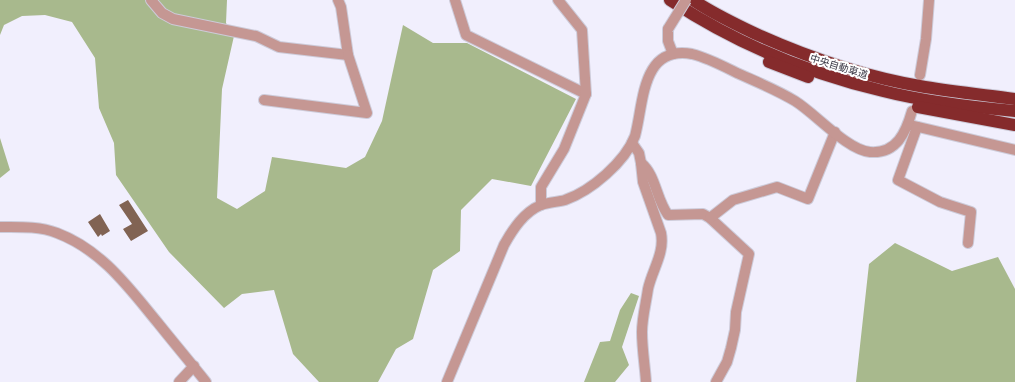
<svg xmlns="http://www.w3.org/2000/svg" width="1015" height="382" viewBox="0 0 1015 382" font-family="'Noto Sans','Noto Sans JP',sans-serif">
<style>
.forest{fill:#a8b98d}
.building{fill:#816353}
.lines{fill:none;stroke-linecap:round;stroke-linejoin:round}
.minor-casing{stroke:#cdcbd9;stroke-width:12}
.highway-casing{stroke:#cdcbd9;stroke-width:14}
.minor{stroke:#c59793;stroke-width:10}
.highway{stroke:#852b2c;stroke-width:12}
.minor-bridge-casing{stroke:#cdcbd9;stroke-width:12;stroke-linecap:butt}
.minor-bridge{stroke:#c59793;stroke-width:10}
.labels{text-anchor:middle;stroke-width:4;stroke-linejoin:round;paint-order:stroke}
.street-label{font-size:10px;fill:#3c3a47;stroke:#fff}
</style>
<rect width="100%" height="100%" fill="#f1effd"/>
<g class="forest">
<path d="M0,0H227L226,23L234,36L222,89L217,198L237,209L265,191L272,157L346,168L365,157L382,121L403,25L433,43H467L576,99L531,186L492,179L461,210L460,251L433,270L413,339L396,349L378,382H319L293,354L274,290L242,294L224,308L169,252L116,175L114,143L99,108L95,58L72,22L45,15L22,16L4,25L0,35Z"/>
<path d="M0,138L10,170L0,178Z"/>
<path d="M895,243L952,271L998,257L1015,289V382H856L869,264Z"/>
<path d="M631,293L639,296L622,347L629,365L615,382H584L600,342L610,341L620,310Z"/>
</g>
<g class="building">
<path d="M128,200L148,231L131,241L123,229L132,224L119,205Z"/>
<path d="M100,214L110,231L102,236L101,234L98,237L88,222Z"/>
</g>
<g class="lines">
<g class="minor-casing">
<g id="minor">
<path d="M151,0L162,13L173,19L256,36L279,47L348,55L341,7L338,0"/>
<path d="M455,0L466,35L586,94"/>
<path d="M668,29V41L673,54"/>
<path d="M920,75L926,39L929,0"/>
<path d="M264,100L367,113L348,55"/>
<path d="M910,125L1015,150"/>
<path d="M917,127L898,180L940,202L971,212L968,243"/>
<path d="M632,143L639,153L641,163L643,182L661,233C665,253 652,270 648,289C646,303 642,318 642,332C642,349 645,366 646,382"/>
<path d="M641,163C656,175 656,199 668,215L703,214L710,218L749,254L736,312L735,330L731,348L727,362L716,382"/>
<path d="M541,205V187L564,149L586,94L582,30L558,0"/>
<path d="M710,218L733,200L777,187L808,199L835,132"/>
<path d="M0,227C19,227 39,226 57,233C102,250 129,288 158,323C174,343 190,362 206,382"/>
<path d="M179,382L194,366"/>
<path d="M447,382L504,245C513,229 524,212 541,205C549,202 558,202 565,200C591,191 625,162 635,136C644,103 641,45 692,54C708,58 723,66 737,73C757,82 777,90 795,101C816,114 847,150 870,152C897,154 906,132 912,111"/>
</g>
</g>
<g class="highway-casing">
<g id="highway">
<path d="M670,0C735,43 807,73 883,91C926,102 971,107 1015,111"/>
<path d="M693,0C712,13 733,23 754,33C809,58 865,77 925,87C955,92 985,95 1015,99"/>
<path d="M769,62L808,77"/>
<path d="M918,107L1015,125"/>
</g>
</g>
<use href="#minor" class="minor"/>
<use href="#highway" class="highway"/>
<g class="minor-bridge-casing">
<path id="minor-bridge" d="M668,29L686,0"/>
</g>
<use href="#minor-bridge" class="minor-bridge"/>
</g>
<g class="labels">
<g class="street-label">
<text transform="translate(839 66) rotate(17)" y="4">中央自動車道</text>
</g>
</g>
</svg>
